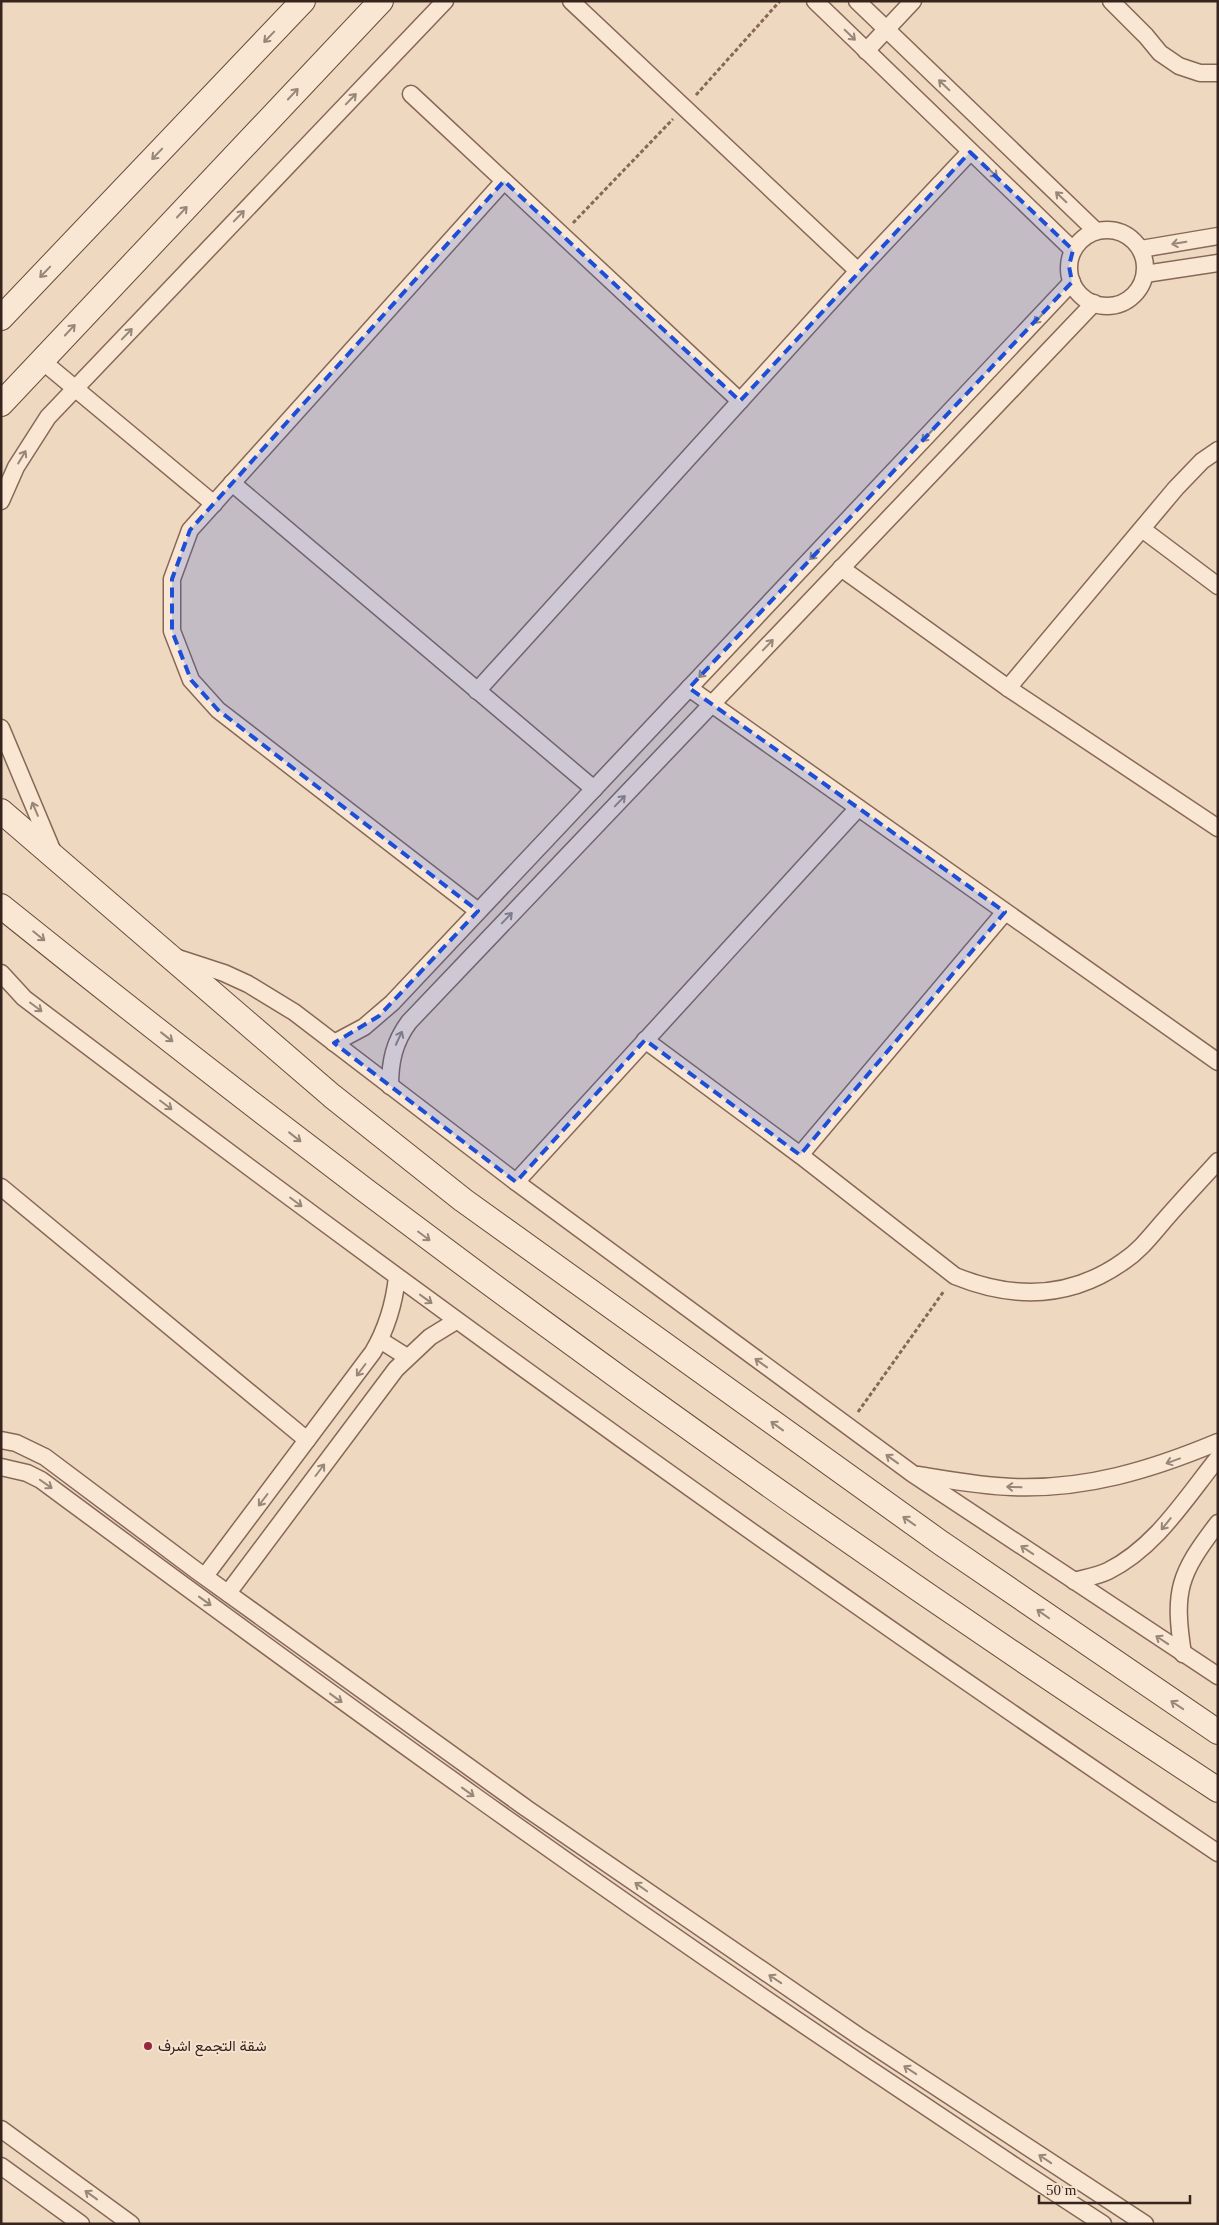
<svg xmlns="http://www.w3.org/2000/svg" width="1219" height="2225" viewBox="0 0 1219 2225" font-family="'Times New Roman',Vazirmatn,serif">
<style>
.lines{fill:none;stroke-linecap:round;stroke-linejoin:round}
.street-casing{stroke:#876858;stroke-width:19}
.secondary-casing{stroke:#684a3c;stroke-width:26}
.path{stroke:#876858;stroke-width:3;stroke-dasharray:4 2.5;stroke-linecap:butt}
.street{stroke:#f9e7d3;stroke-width:16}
.secondary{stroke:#f9e7d3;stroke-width:24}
.oneway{stroke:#988678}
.marked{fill:#1d4ed8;fill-opacity:0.2;stroke:#1d4ed8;stroke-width:4;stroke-dasharray:10 6;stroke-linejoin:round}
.poi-dot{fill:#96283d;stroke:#f5e3d0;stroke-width:2}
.labels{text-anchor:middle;stroke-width:4;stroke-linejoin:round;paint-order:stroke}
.poi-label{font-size:15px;fill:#36241d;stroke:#f5e3d0;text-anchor:start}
</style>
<rect width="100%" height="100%" fill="#eed8c0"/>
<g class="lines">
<g class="street-casing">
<g id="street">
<path d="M571,1L858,271"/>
<path d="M815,1L1073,250"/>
<path d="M857,1L1096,231"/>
<path d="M1111,1L1146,36L1160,53L1179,66L1200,73H1218"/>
<path d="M866,51L913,1"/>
<path d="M411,94L740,401"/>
<circle cx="1107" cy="268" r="38"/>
<path d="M1141,249L1218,236"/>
<path d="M1145,274L1218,263"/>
<path d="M41,360L214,504"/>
<path d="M232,483L594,789"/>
<path d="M1,501L16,467L48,417L445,1"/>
<path d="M1142,529L1218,586"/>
<path d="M841,568L1008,688L1218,828"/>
<path d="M689,688L1218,1062"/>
<path d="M1008,688L1176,488L1202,461L1218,450"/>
<path d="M477,691L858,271L970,152"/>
<path d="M1,728L53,852"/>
<path d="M478,911L218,710L191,680L172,631V579L190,530L504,181"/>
<path d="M175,957L224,973L248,984L294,1012L516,1182L913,1474L1218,1676"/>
<path d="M1,973L24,998C414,1294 811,1580 1218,1853"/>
<path d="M645,1040L800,1155L955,1276C1014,1300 1071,1299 1124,1261C1139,1251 1150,1237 1162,1223C1180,1202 1199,1182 1218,1161"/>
<path d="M334,1043L364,1027L392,1003L1072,282"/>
<path d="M390,1086C390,1062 394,1042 409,1022L1094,303"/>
<path d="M800,1155L1005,912"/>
<path d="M516,1182L858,808"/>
<path d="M1,1187L307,1440"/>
<path d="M380,1340L407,1357"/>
<path d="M1,1440L16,1443L45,1457L197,1571L526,1808L860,2037L1145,2224"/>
<path d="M1,1467L27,1473L41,1480C327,1692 616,1901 913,2098C976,2140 1039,2183 1103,2224"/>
<path d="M918,1475C949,1480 980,1486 1012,1487C1085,1490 1151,1470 1218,1442"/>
<path d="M205,1576L373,1352C387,1328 394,1305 397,1277"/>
<path d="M1074,1581C1085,1578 1098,1576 1108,1571C1156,1547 1185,1499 1218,1458"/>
<path d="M228,1593L396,1369L430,1337L456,1321"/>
<path d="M1183,1654C1173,1590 1179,1574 1218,1523"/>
<path d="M1,2129L131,2224"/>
<path d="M1,2166L81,2224"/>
</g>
</g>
<g class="secondary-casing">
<g id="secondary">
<path d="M1,318L303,1"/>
<path d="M1,404L381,1"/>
<path d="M1,811L332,1096L463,1200L941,1543L1218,1732"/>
<path d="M1,906C392,1221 798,1515 1218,1790"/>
</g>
</g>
<g class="path">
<path d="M696,95L780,1"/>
<path d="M573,223L673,119"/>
<path d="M858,1412L944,1291"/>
</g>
<use href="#street" class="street"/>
<use href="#secondary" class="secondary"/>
</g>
<defs><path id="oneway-shaft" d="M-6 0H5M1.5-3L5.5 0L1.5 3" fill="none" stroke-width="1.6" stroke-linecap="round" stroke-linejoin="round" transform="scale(1.25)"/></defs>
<g class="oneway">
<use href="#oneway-shaft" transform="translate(850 35) rotate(44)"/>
<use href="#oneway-shaft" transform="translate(269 37) rotate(134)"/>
<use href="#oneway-shaft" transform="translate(944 85) rotate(-136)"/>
<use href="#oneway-shaft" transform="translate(293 94) rotate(-47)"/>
<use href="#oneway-shaft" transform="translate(351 99) rotate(-46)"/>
<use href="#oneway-shaft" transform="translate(157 154) rotate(134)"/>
<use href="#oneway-shaft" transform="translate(992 172) rotate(44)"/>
<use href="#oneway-shaft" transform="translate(1061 197) rotate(-136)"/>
<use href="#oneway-shaft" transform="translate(182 212) rotate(-47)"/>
<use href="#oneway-shaft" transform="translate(239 216) rotate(-46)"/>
<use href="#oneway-shaft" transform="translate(1179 243) rotate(170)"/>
<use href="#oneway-shaft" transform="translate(45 272) rotate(134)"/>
<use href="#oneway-shaft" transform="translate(1039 318) rotate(133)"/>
<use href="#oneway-shaft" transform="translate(70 330) rotate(-47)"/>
<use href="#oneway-shaft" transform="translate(127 334) rotate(-46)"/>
<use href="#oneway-shaft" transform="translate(927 436) rotate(133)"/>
<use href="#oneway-shaft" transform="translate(22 457) rotate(-59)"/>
<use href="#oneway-shaft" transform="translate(815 554) rotate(133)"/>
<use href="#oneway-shaft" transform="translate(768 645) rotate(-46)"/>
<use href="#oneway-shaft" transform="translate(704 672) rotate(133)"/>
<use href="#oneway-shaft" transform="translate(620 801) rotate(-46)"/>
<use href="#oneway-shaft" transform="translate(35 809) rotate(-113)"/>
<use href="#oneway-shaft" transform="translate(507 918) rotate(-46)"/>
<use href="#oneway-shaft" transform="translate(39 936) rotate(39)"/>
<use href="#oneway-shaft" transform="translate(36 1007) rotate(37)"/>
<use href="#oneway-shaft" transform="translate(167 1037) rotate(38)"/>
<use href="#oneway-shaft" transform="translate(399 1038) rotate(-65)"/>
<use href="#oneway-shaft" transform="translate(166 1105) rotate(37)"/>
<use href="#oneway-shaft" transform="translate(295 1137) rotate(38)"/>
<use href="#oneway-shaft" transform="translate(296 1202) rotate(37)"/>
<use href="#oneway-shaft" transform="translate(424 1236) rotate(37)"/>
<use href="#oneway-shaft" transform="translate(426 1299) rotate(36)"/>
<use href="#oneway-shaft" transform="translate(761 1363) rotate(-144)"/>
<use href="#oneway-shaft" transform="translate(361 1370) rotate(127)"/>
<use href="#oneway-shaft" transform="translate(777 1426) rotate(-144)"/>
<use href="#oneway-shaft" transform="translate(892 1459) rotate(-144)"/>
<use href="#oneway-shaft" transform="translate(1173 1461) rotate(160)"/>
<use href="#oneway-shaft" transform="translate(320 1470) rotate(-53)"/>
<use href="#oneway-shaft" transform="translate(46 1484) rotate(35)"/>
<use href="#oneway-shaft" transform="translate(1014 1487) rotate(-178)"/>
<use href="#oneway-shaft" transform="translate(263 1500) rotate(127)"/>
<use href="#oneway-shaft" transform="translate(909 1521) rotate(-145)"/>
<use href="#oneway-shaft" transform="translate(1166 1524) rotate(129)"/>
<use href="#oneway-shaft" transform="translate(1027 1550) rotate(-146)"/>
<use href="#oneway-shaft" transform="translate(205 1601) rotate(36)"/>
<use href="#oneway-shaft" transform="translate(1043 1614) rotate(-145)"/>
<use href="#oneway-shaft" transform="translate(1162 1640) rotate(-146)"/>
<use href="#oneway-shaft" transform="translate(336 1698) rotate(36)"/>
<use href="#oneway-shaft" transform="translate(1177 1705) rotate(-146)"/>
<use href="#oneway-shaft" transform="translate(468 1792) rotate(36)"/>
<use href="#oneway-shaft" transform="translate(641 1887) rotate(-145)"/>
<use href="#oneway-shaft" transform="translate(775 1979) rotate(-146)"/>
<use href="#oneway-shaft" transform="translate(910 2070) rotate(-146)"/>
<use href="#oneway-shaft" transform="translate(1045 2159) rotate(-146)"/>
<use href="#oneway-shaft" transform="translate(91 2195) rotate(-144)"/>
</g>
<path class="marked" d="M970,152L1073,250L1069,266L1072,282L689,688L1005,912L800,1155L645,1040L516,1182L334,1043L379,1016L478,911L218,710L191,680L172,631V579L190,530L504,181L740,401Z"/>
<circle class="poi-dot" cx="148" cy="2046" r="5"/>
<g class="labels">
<g class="poi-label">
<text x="158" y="2051">شقة التجمع اشرف</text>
</g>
</g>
<rect width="1219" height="2225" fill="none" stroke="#36241d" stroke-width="5"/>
<path d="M1039 2195v8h151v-8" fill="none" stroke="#36241d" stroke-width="2.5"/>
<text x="1046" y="2195" font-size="15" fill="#36241d" stroke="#f5e3d0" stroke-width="4" paint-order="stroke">50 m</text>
</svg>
